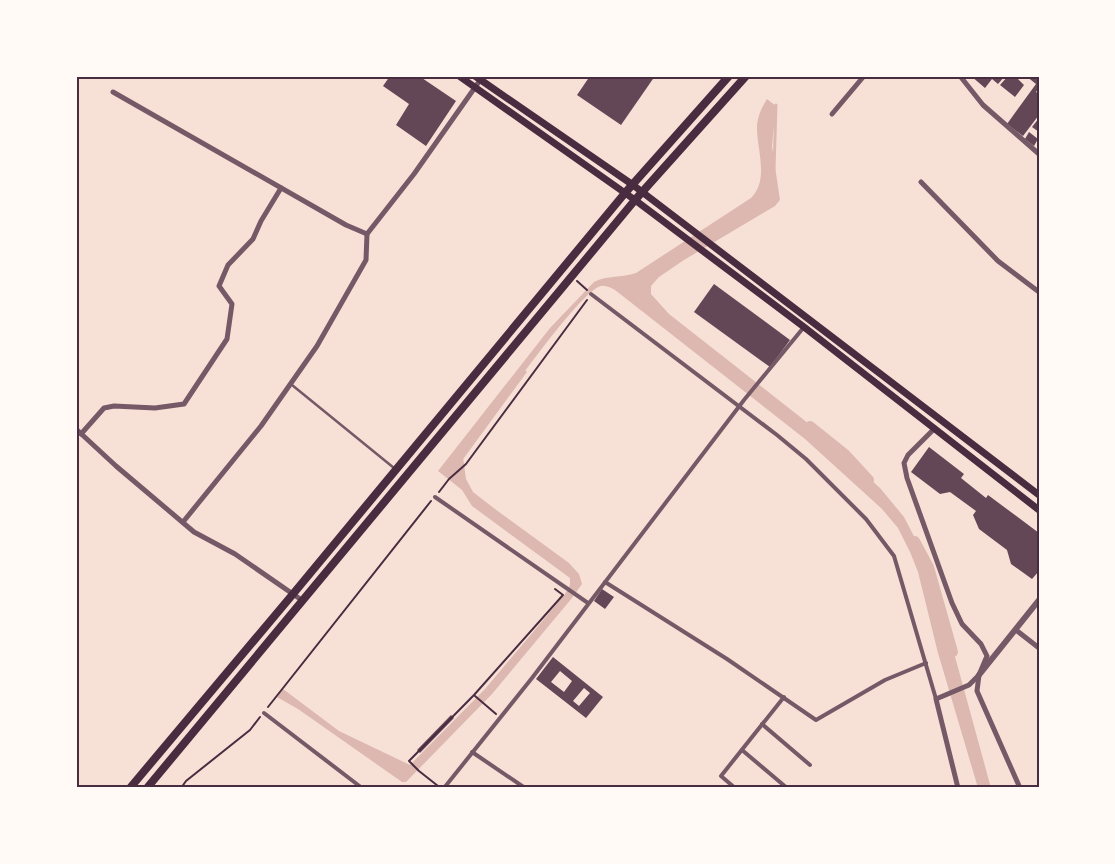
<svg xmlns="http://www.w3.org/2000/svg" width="1115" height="864" viewBox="0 0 1115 864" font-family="'Exo 2',sans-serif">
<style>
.water{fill:#dcb8b0}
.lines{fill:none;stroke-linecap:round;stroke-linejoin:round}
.stream{stroke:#dcb8b0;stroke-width:3}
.canal{stroke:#dcb8b0;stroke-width:10}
.building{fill:#644757;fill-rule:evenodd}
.path{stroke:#4a2c40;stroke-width:2}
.service{stroke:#755966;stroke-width:2.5}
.pedestrian{stroke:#755966;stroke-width:4}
.minor{stroke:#755966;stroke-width:5}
.tertiary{stroke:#755966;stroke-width:6}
.secondary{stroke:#4a2c40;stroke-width:7}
.primary{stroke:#4a2c40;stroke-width:8}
.neatline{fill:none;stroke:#4a2c40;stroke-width:2}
</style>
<rect width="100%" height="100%" fill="#f7e1d7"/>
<path class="water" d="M767,99L776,106L772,146L780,200L775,206L684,260L659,277L651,286V294L669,314L804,420L880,488L904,517L919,546L954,653L991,788H978L938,653L918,572L910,552L898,528L882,509L805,439L615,290C611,288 606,285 601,286C579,290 482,431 463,457L466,479L473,492L495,509L569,563L579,574L582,584L572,598L492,694L406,782H402L298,709L277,697L283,689L339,731L410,765L485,689L565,594L570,585V578L472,506L462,490L438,471L550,328L594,282C607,275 622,278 636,273L751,198C770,179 756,148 757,125C758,115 762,107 767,99Z"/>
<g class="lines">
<g class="stream">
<path d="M774,169L776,105"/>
<path d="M462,458L525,372"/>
</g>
<g class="canal">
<path d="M810,426L845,454L869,480"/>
<path d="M915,541L929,567L953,652"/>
</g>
</g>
<g class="building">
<path d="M390,76H419L456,101L426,146L396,125L409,104L383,86Z"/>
<path d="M590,76H655L621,125L577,95Z"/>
<path d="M971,76H1005L998,84L992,79L985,88Z"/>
<path d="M1008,76H1018L1017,78L1024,85L1015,97L1000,85Z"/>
<path d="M1026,76H1039V88L1036,92L1039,94V115L1023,136L1007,124L1036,84Z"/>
<path d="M1039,118V132L1032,127Z"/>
<path d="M1029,132L1038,139L1034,146L1025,139Z"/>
<path d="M714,284L790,340L770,367L694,312Z"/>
<path d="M929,447L964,474L961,478L986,498L988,495L1039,533V571L1032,579L1011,564L1007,550L979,529L973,515L976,511L950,492L940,494L911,472Z"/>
<path d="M602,589L614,597L605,609L594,601Z"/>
<path d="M553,657L603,697L586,718L536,679ZM560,671L572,681L564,692L551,682ZM584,688L590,693L579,706L573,701Z"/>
<path d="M451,715L454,718L420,753L417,750Z"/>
</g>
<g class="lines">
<g class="path">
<path d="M577,281L587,290"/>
<path d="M439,492L449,479L466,464L587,300"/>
<path d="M475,696L496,714"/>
<path d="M268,707L431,501"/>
<path d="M438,786L419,771L409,761L474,695L563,595L555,589"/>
<path d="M181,788L186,781L250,730L260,717"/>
</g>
<path class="service" d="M292,385L394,468"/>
<g class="pedestrian">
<path d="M591,294L777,435L806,459L866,519L894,556L936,699"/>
<path d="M435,497L588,603"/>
<path d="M605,582L727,659L816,720L885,680L926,663"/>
<path d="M264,713L362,788"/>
<path d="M762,724L810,765"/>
<path d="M742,750L787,788"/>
<path d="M472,752L525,788"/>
<path d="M444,788L532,678L744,400L804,327"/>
<path d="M735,788L721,776L784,697"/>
</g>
<g class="minor">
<path d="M960,76L983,105L1039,154"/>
<path d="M113,92L346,225L367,234L414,174L483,76"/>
<path d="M832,114L864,76"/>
<path d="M921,182L998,261L1039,292"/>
<path d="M935,428L908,455L904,463L907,478L952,603L962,624L981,644L987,656L979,675L977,691L1020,788"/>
<path d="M76,429L116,466L194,532L235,554L303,601"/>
<path d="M81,434L104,408L114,406L155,408L184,404L227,339L232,304L219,286L228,265L253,239L261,221L281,188"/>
<path d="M183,522L261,426L317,346L366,260L367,234"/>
<path d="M1016,630L1039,648"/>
<path d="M958,788L936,699L969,685L979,675"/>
</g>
<path class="tertiary" d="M979,675L1039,600"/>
<g class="secondary">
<path d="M459,76L635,200L804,327L1039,510"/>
<path d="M475,76L633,185L1039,495"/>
</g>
<g class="primary">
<path d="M130,788L293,594L625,193L729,76"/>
<path d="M147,788L635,200L746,76"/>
</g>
</g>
<rect width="1115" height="864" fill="none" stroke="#fffaf5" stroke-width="155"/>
<rect x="78" y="78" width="960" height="708" class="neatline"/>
</svg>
